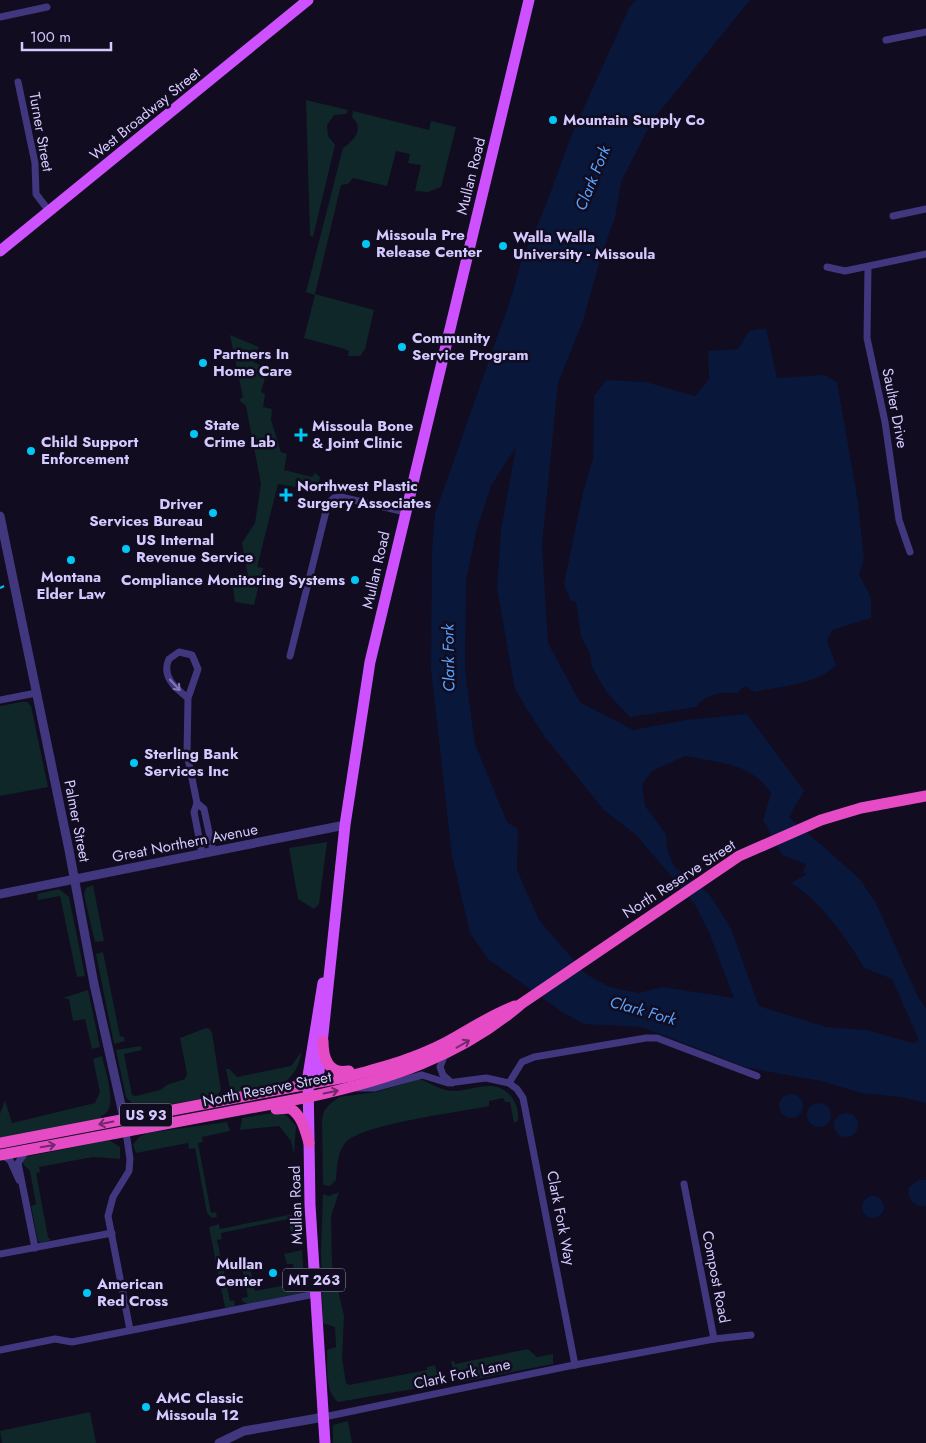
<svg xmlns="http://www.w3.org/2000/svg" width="926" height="1443" viewBox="0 0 926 1443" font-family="Jost,sans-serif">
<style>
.green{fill:#0f2729}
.water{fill:#09173b;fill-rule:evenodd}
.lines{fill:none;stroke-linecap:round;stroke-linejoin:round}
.minor{stroke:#40377e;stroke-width:7}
.tertiary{stroke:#40377e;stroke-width:9}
.primary{stroke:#cd51ff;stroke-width:11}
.trunk{stroke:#e64bc6;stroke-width:11}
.rail{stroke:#00c7f5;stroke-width:2;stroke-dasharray:8 6;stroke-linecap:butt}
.oneway{stroke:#8379b8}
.oneway2{stroke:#71286a}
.poi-dot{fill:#00c7f5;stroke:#110c1f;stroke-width:2}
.labels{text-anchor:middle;stroke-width:5;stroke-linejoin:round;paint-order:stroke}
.shield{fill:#110c1f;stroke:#9a91bc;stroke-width:1}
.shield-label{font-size:14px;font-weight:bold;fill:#d4caff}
.street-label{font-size:15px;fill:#d4caff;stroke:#110c1f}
.poi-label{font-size:15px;font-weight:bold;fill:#d4caff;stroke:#110c1f;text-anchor:start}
.water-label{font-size:16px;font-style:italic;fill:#58a3ff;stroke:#110c1f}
</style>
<rect width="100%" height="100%" fill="#110c1f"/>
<g class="green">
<path d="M306,100L348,110L346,114L334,115L327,125L328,136L335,145L313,237L310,236Z"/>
<path d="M353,111L429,130L431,121L456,127L441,187L428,192L415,191L421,165L408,163L410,154L396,151L387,186L353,178L348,184L341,185L315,294L374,310L365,349L360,356H348L349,351L345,349L304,338L315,295L306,292L343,148C354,140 365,129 352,117Z"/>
<path d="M230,335L259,347L253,362L268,368L261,392L265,394L263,407L272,409L271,420L281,452L287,454L284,470L312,477L315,473L320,477L319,483L330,486L331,490L326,492L278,484L257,567L263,568L254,605L235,602L233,587L243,585V577L248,576L242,543L255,523L261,484L246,406L239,400L243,397Z"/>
<path d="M21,702H27L31,706L48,787L0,796V706Z"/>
<path d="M327,842L319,904L314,909L298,899L289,848Z"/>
<path d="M93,885L104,941L95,942L84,895L86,888Z"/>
<path d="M59,889L69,897L85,976L77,977L60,896L38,900L37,894Z"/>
<path d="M103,952L120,1036L124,1037L125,1041L114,1044L96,954Z"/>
<path d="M88,990L100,1047L92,1049L85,1019L73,1021L69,999L63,998Z"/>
<path d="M206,1028L210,1029L212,1033L221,1090L217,1096L145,1109L144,1105C135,1105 131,1104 126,1097L116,1050L141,1046L142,1050L124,1054L132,1095L136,1096L160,1090L167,1085L185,1079L187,1074L180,1038Z"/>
<path d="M302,1051C294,1091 270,1087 237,1094L230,1089L226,1069H229L237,1077L291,1066Z"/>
<path d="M102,1056C105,1071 120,1111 101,1116V1120L0,1139V1114L5,1100L12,1123L95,1103L100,1092L93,1059Z"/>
<path d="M419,1079C431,1083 443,1092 456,1091C477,1089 498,1077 513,1099C517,1106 519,1112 518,1121L514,1123L510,1102H505L503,1098L489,1101V1106C461,1112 361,1124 345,1143C337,1153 337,1169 336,1180L330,1186L323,1185L322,1120L324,1111L329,1105L339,1097L377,1092Z"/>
<path d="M279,1112L286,1115L296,1126L294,1154L291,1141L279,1126L240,1130L242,1118Z"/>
<path d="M227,1122L230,1131L202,1137L203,1142L198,1143L211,1213L216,1212L217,1217L212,1218L207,1213L195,1148L189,1149L188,1143L136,1153L133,1145L139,1137L147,1133Z"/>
<path d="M109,1140L120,1147V1159L93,1157L39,1167L40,1172L36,1173L48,1237L51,1240L41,1243L38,1241L31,1206L36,1204L30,1171L23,1164L25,1157Z"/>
<path d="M339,1192L331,1216L332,1264L344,1316L342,1359L346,1383L349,1385L427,1370V1367L435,1365L439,1381L437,1385L338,1402C324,1390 328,1368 327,1350L336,1347L335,1327L323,1323L321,1251L323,1194L329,1196Z"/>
<path d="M298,1213L302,1235L292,1237L288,1219L221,1233L222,1239L217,1240L230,1301L234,1300L235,1306L225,1308L209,1227L219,1224L220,1229Z"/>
<path d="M302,1250L305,1292L247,1304L242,1301V1298L248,1297L241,1264L249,1263L255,1291L296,1283L293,1264H287L284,1254Z"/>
<path d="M528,1349L537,1357L553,1354V1364L461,1382L455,1377L451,1361H454L455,1364Z"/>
<path d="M90,1412L96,1443H2L0,1431Z"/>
<path d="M348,1421L352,1443H333V1425Z"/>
</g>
<g class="water">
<path d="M637,0H750L652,121L621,182L615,218L602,253L583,321L558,383L542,545L548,643L580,702L633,730L686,720L747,714L804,791L789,817L859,878L876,903L918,997L926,1008V1103L901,1097L861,1093L821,1081L748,1068L642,1027L584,1024L562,1012L488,959L470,933L452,856L431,670L432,550L435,514L513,292L521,261L544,210L572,134L630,6ZM516,447L501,530L497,588L515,690L544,736L604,810L636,835L694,903L709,932L734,998L662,987L639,993L610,987L586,974L539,920L517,870L518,829L507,822L475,744L465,670L466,580L477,529L491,486ZM685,756C719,763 750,762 771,793L763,820L782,855L806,864L803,872L807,874L791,883C819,900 848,939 864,968L892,979L919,1040L913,1043L867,1030L826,1027L759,1006L731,929L709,894L674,866L667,849L666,834L645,806L642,784L652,771Z"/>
<path d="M766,328L777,378L824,375L837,382L858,502L864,560L859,574L871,598V618L832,630L827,640L836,665C817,685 780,686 754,692L745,686L737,693C721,692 707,693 696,707L630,717L607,693L592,667L590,653L581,637L576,602L570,600L564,584L583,492L593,459L594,396L606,380L646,382L695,396L709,379L708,351L738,349L749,331Z"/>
<circle cx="791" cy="1106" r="12"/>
<circle cx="819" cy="1115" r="12"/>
<circle cx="846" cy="1125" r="12"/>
<path d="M919,1180H926V1206C914,1208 906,1199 909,1187Z"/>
<circle cx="873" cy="1207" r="11"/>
</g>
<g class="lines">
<g class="minor">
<path d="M0,17L47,7"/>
<path d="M886,40L926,32"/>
<path d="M18,82L35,163L36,194L49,211"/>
<path d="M893,216L926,209"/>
<path d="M827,267L845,271L926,254"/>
<path d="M868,267L867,338L885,422L899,520L910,552"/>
<path d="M290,656L328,503L334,498L341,497L405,512"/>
<path d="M188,698C175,688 161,676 169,659L179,652L192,655L198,669L188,698L187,754L197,803L194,812L202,853"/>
<path d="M0,700L36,693"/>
<path d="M197,803L204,809L213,851"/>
<path d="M445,1054L440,1067L443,1075L452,1083"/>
<path d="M509,1083L517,1089L523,1098L575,1365"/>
<path d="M356,1088H374L422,1075L448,1083L486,1078L509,1083L522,1062L534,1057L646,1038H657L757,1076"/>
<path d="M126,1132L130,1159L129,1171L113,1197L108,1216L130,1330"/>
<path d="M26,1151L18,1163L35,1248"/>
<path d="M2,1155L10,1160L19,1180"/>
<path d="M684,1184L714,1339"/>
<path d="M0,1254L112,1233"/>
<path d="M0,1350L55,1339L72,1342L315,1294"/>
<path d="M324,1417L569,1366L714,1339L751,1335"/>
</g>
<g class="tertiary">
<path d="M0,516L69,850L94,984L125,1123"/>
<path d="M0,894L345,825"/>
<path d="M219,1443L244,1431L324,1417"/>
</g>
<g class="primary">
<path d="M0,251L308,0"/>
<path d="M323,983L308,1076L310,1205L325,1443"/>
<path d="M310,1085L319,1072L345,825L370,662L529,0"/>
</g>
<g class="trunk">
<path d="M323,1041C323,1058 328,1075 349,1071"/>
<path d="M276,1109L290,1108C302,1116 305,1129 309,1143"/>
<path d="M0,1143L351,1076C383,1067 414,1059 443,1044C467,1031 489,1016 515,1006"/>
<path d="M0,1155L309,1097C387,1080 460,1057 521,1004L739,856L821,820L861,808L926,796"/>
</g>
<path class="rail" d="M0,588L4,586"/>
</g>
<defs><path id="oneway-shaft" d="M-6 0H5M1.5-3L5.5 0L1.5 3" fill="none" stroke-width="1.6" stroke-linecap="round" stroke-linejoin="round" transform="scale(1.25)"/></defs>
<use class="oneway" href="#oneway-shaft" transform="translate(175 685) rotate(47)"/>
<g class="oneway2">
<use href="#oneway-shaft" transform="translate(463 1044) rotate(-30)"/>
<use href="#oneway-shaft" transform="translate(331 1092) rotate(-12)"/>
<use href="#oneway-shaft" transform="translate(106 1123) rotate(169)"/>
<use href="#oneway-shaft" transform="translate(48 1146) rotate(-10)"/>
</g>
<g class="poi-dot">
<circle cx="553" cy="120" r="5"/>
<circle cx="366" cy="244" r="5"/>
<circle cx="503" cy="246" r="5"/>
<circle cx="402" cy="347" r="5"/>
<circle cx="203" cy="363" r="5"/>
<circle cx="194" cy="434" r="5"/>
<path d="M298.5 427.5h5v5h5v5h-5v5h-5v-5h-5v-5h5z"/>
<circle cx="31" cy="451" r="5"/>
<path d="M283.5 487.5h5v5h5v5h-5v5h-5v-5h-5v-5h5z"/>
<circle cx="213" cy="513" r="5"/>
<circle cx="126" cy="549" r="5"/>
<circle cx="71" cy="560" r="5"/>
<circle cx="355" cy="580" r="5"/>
<circle cx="134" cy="763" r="5"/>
<circle cx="273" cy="1273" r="5"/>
<circle cx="87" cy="1293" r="5"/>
<circle cx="146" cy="1407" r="5"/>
</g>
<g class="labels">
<g class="shield">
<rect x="120" y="1103.5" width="52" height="23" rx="4"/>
<rect x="283" y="1268.5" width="62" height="23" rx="4"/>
</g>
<g class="shield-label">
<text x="146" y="1120">US 93</text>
<text x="314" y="1285">MT 263</text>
</g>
<g class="street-label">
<text transform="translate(145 114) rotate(-39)" y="5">West Broadway Street</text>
<text transform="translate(41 132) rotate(80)" y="5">Turner Street</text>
<text transform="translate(471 176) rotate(-76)" y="5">Mullan Road</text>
<text transform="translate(895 408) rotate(79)" y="5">Saulter Drive</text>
<text transform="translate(376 570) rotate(-77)" y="5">Mullan Road</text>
<text transform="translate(77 821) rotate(79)" y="5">Palmer Street</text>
<text transform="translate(185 843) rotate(-11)" y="5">Great Northern Avenue</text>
<text transform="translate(679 879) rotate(-33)" y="5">North Reserve Street</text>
<text transform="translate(267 1089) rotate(-11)" y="5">North Reserve Street</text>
<text transform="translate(296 1205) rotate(-92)" y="5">Mullan Road</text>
<text transform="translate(561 1218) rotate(79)" y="5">Clark Fork Way</text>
<text transform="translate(716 1277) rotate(79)" y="5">Compost Road</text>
<text transform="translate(462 1374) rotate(-12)" y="5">Clark Fork Lane</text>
</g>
<g class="poi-label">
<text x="563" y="125">Mountain Supply Co</text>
<text x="376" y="240">Missoula Pre<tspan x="376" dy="17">Release Center</tspan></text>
<text x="513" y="242">Walla Walla<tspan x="513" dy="17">University - Missoula</tspan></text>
<text x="412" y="343">Community<tspan x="412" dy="17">Service Program</tspan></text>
<text x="213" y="359">Partners In<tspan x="213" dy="17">Home Care</tspan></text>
<text x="204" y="430">State<tspan x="204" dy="17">Crime Lab</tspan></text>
<text x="312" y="431">Missoula Bone<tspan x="312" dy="17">&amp; Joint Clinic</tspan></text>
<text x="41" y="447">Child Support<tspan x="41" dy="17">Enforcement</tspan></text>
<text x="297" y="491">Northwest Plastic<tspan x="297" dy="17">Surgery Associates</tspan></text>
<text x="203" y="509" text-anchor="end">Driver<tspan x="203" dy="17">Services Bureau</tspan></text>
<text x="136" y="545">US Internal<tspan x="136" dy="17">Revenue Service</tspan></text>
<text x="71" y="582" text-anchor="middle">Montana<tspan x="71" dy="17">Elder Law</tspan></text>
<text x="345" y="585" text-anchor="end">Compliance Monitoring Systems</text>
<text x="144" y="759">Sterling Bank<tspan x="144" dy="17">Services Inc</tspan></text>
<text x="263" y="1269" text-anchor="end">Mullan<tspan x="263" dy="17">Center</tspan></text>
<text x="97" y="1289">American<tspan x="97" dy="17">Red Cross</tspan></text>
<text x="156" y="1403">AMC Classic<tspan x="156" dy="17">Missoula 12</tspan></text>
</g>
<g class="water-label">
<text transform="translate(592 178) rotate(-68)" y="6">Clark Fork</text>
<text transform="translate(448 658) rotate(-91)" y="6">Clark Fork</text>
<text transform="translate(643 1010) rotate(16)" y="6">Clark Fork</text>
</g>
</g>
<path d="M22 42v8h89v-8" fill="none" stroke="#d4caff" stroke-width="2.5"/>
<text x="30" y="42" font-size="15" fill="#d4caff" stroke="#110c1f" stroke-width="4" paint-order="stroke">100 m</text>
</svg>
